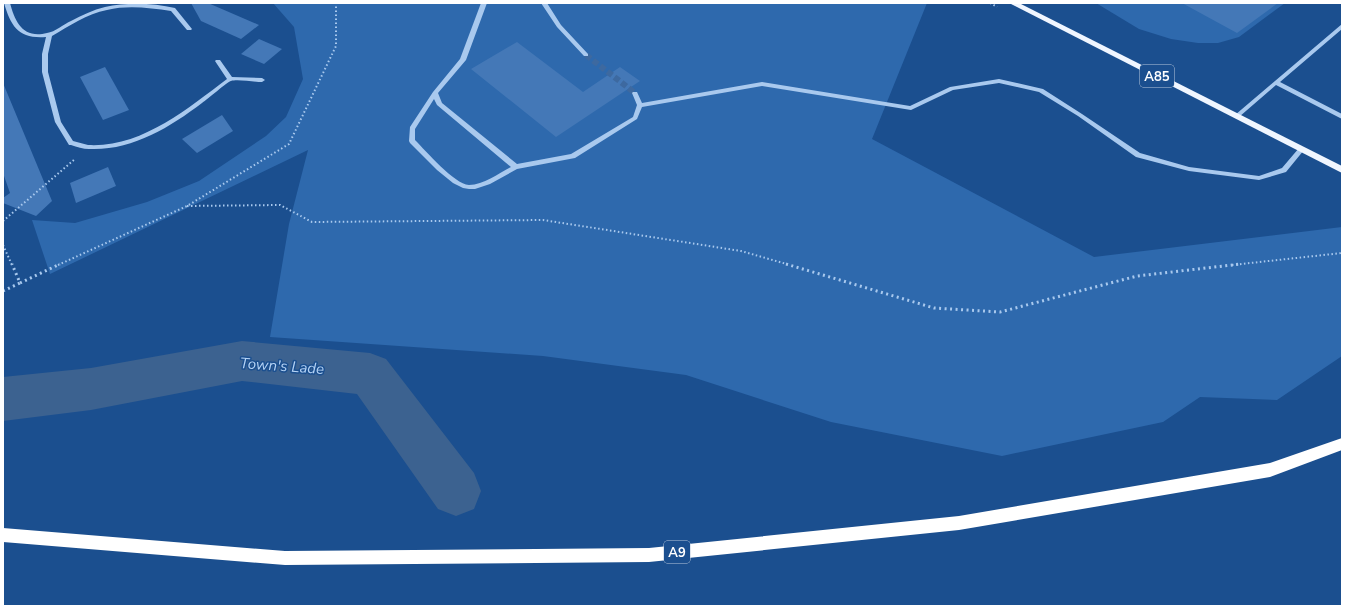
<svg xmlns="http://www.w3.org/2000/svg" width="1345" height="609" viewBox="0 0 1345 609" font-family="'Nunito Sans',sans-serif">
<style>
.green{fill:#2e69ad}
.lines{fill:none;stroke-linecap:round;stroke-linejoin:round}
.river{fill:#3c6290;fill-rule:evenodd}
.building{fill:#4478b7}
.minor-tunnel{stroke:#3d69a0;stroke-width:6;stroke-dasharray:6 3;stroke-linecap:butt}
.path-far1{stroke:#a9c9ee;stroke-width:2;stroke-dasharray:1.5 2.5;stroke-linecap:butt}
.path{stroke:#a9c9ee;stroke-width:3;stroke-dasharray:2 3.5;stroke-linecap:butt}
.minor{fill:#a9c9ee;fill-rule:evenodd}
.major{fill:#f0f6ff;fill-rule:evenodd}
.highway{fill:#fff;fill-rule:evenodd}
.labels{text-anchor:middle;stroke-width:3;stroke-linejoin:round;paint-order:stroke}
.shield{fill:#1b4f8f;stroke:#bbcadd;stroke-width:1}
.shield-label{font-size:13px;font-weight:bold;fill:#fff}
.water-label{font-size:15px;font-style:italic;fill:#b5d3f5;stroke:#1b4f8f}
</style>
<rect width="100%" height="100%" fill="#1b4f8f"/>
<g class="green">
<path d="M273,3H927L872,139L1094,257L1342,227V356L1277,400L1200,397L1163,422L1002,456L831,422L686,375L543,356L270,337L289,224L308,150L50,274L32,220L75,223L147,202L199,181L266,136L286,117L303,79L294,27Z"/>
<path d="M1096,3H1285L1239,37L1218,43H1198L1171,39L1139,29Z"/>
</g>
<g class="lines">
<path class="river" d="M242,341L370,353L386,359L474,473L481,491L474,509L456,516L438,509L357,394L242,381L91,410L3,421V377L91,368Z"/>
</g>
<g class="building">
<path d="M191,3H208L259,25L241,39L201,21Z"/>
<path d="M1182,3H1278L1237,33Z"/>
<path d="M259,39L282,49L264,64L241,54Z"/>
<path d="M517,42L583,92L620,67L640,81L556,137L471,69Z"/>
<path d="M105,67L129,110L103,120L80,77Z"/>
<path d="M3,83L52,201L36,216L3,203V198L10,193L3,173Z"/>
<path d="M222,115L233,131L197,153L182,139Z"/>
<path d="M108,167L116,186L76,203L70,183Z"/>
</g>
<g class="lines">
<path class="minor-tunnel" d="M586,55L635,93"/>
<g class="path-far1">
<path d="M990,3L997,7"/>
<path d="M187,206L280,205L312,222L543,220L741,251L790,265"/>
<path d="M3,221L75,159"/>
<path d="M3,245L12,265"/>
<path d="M58,265L187,206L289,144L336,46V3"/>
<path d="M1232,265L1342,253"/>
</g>
<g class="path">
<path d="M786,264L934,308L1000,312L1137,276L1241,264"/>
<path d="M20,283L60,264"/>
<path d="M3,291L20,283L12,264"/>
</g>
<g class="minor">
<path d="M4,3H10C15,22 23,39 47,33C55,32 64,24 71,21C82,15 93,10 105,7C127,2 153,3 175,8L192,29L191,30H187L171,11C150,8 128,5 107,10C87,14 69,26 52,36L48,54V72L61,122L73,141C78,142 83,144 88,145C141,148 187,109 227,79L215,61L216,60H220L232,77L262,78L265,80L262,82C255,82 237,79 231,81C227,82 208,99 202,103C169,128 131,151 89,149C83,149 77,147 71,145H69L55,122L42,72V54L46,37C19,39 11,27 4,3Z"/>
<path d="M481,3H487L466,60L438,93L442,103L517,164L571,154L633,117L637,105L632,93L633,92H637L642,103L762,82L910,106L950,87L999,79L1043,89L1082,114L1140,153L1189,167L1259,176L1282,168L1299,148H1301L1304,150L1286,172L1259,180L1189,171L1136,157L1078,116L1039,92L999,83L953,90L911,110L762,86L642,107L637,119L575,158L517,169L490,184L475,189H469L463,188L453,183L437,170L410,143L409,141L410,127L433,92L460,59ZM434,99L437,105L511,167C499,173 484,185 469,185C454,184 426,151 415,140V129Z"/>
<path d="M541,3H547L561,25L588,54V56H584L557,27Z"/>
<path d="M1342,24V29L1280,82L1342,114V119L1276,85L1239,117H1235V115Z"/>
</g>
<path class="major" d="M1009,3H1019L1342,166V173Z"/>
<path class="highway" d="M1342,438V450L1270,477L959,530L649,562L285,565L3,542V528L285,551L649,548L959,516L1270,463Z"/>
</g>
<g class="labels">
<g class="shield">
<rect x="1140" y="65" width="34" height="22" rx="3"/>
<rect x="664" y="541" width="26" height="22" rx="3"/>
</g>
<g class="shield-label">
<text x="1157" y="81">A85</text>
<text x="677" y="557">A9</text>
</g>
<g class="water-label">
<text transform="translate(282 366) rotate(4)" y="5">Town's Lade</text>
</g>
</g>
<rect width="1345" height="609" fill="none" stroke="#ffffff" stroke-width="8"/>
</svg>
